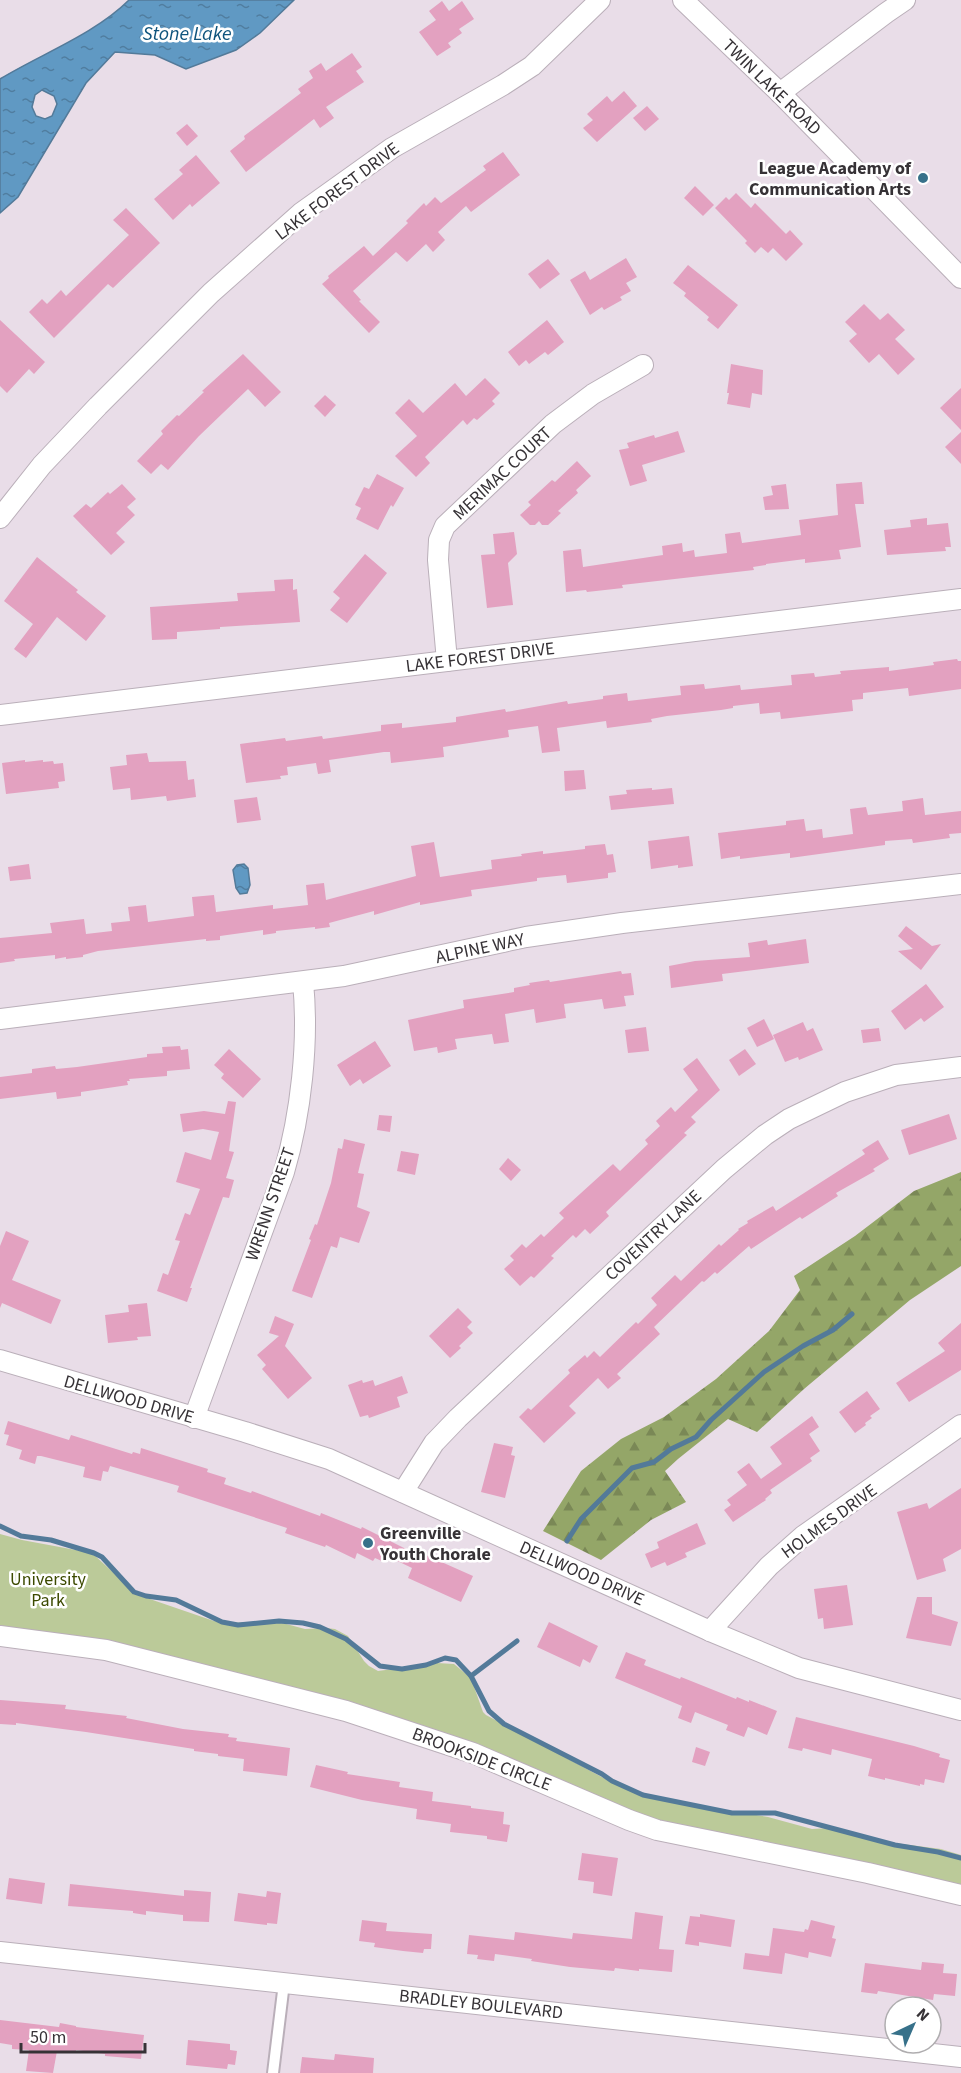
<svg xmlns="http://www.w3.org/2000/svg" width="961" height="2073" viewBox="0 0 961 2073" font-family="'Source Sans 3',sans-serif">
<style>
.green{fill:#bbca99}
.forest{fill:url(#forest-firs)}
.water{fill:url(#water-ripples);stroke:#537a99;stroke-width:1.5;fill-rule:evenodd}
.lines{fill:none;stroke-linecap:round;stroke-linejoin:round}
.stream{stroke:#537a99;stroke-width:5}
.building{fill:#e3a1c0}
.lane-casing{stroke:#baafb9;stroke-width:14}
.street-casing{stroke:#baafb9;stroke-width:22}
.lane{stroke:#fff;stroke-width:10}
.street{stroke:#fff;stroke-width:20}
.poi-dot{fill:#37718a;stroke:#fff;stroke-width:2}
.labels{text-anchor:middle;stroke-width:5;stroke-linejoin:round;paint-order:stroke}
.street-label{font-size:18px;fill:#363236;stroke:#fff}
.poi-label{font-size:18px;font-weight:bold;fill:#363236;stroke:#fff;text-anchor:end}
.park-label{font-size:18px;fill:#3c4a00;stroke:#fff}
.water-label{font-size:20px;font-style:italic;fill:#0f547d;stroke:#fff}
</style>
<defs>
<pattern id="forest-firs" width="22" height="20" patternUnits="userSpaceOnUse" patternTransform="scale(1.5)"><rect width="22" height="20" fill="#94a668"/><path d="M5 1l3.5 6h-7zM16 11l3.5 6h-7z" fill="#7a8856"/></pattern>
<pattern id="water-ripples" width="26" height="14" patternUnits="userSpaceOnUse" patternTransform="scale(1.5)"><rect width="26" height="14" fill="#6099c3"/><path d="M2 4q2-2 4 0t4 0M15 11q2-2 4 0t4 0" fill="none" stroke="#507d9f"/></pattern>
</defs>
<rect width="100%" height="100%" fill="#e9dde8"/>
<path class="green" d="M0,1534L22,1540L92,1553L129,1587L144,1597L214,1621L229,1623L275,1621L305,1629L326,1628L335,1629L348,1636L364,1661L369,1666L378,1671L437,1663L454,1664L471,1678L483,1712L486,1715L613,1783L632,1791L687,1804L768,1817L812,1829L829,1828L887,1842L941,1849L961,1855V1888L674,1827L626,1812L501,1756L0,1627Z"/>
<path class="forest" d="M961,1172V1266L910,1300L804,1389L757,1432L728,1419L678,1459L665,1471L686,1502L651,1520L601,1560L543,1531L581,1471L621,1439L664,1417L716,1379L769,1331L800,1290L794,1276L855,1236L914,1191Z"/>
<g class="water">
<path d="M129,0H294L260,33L236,50L186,69L155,55L115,52L86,83L18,197L0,213V79C41,54 95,34 129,0ZM42,90L54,96L57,104L52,116L45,119L36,116L32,107L35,95Z"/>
<path d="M244,864L248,868L250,885L247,893L240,894L236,888L233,870L237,865Z"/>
</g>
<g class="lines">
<g class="stream">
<path d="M0,1526L21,1536L51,1540L94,1553L102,1557L134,1592L146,1596L176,1600L222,1622L238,1625L279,1621L303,1623L320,1627L346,1639L380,1666L402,1669L426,1665L445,1658L456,1660L471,1676L489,1711L504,1724L602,1774L612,1781L643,1795L732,1813H775L895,1845L938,1852L961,1858"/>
<path d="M567,1541L581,1519L632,1468L654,1462L671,1449L696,1437L711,1420L764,1372L803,1346L833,1330L852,1314"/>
<path d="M471,1676L517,1641"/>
</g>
</g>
<g class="building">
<path d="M442,1L449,11L462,1L474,19L459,29L462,33L448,43L451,47L437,56L419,32L436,20L429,11Z"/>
<path d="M352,53L362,67L356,71L364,82L326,107L334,118L320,128L314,119L246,172L230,151L245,139L244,136L301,93L298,89L313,78L309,71L321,63L326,71Z"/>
<path d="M624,91L637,106L597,142L583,128L593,120L587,114L607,96L612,102Z"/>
<path d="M647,106L659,119L645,131L633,118Z"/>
<path d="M187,124L198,136L187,146L176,133Z"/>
<path d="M503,152L520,175L471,212L466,206L438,232L445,240L433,252L426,244L407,262L396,252L353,291L361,300L359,301L380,322L369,333L322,284L329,278L328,276L364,246L373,256L408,223L406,221L424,203L426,206L435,197L441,203L486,170L483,166Z"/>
<path d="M196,155L220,183L192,207L190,204L173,220L154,199L183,174L179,170Z"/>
<path d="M695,186L714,205L703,216L684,198Z"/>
<path d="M736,193L751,208L755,203L786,234L790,230L803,244L786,261L773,248L768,253L761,247L755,253L745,243L747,241L715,208L726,197L729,200Z"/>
<path d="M126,208L160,243L113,288L108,284L54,338L29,312L42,299L47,304L61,290L66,296L129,235L113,220Z"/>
<path d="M626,258L637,277L626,283L631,291L620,297L622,300L604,310L602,307L590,315L570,280L585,271L590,280Z"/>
<path d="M548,259L560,274L540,289L528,274Z"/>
<path d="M688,265L738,305L718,329L707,320L709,317L684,296L686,293L673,283Z"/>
<path d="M864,304L880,320L888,313L905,330L895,339L915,359L898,375L879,354L869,363L849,341L857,334L845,322Z"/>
<path d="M0,320L45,362L34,374L29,369L7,393L0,386Z"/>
<path d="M547,320L564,342L548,355L545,352L529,364L526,360L519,366L508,352Z"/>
<path d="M243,354L281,392L265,407L248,389L199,436L168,470L161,464L151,474L137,461L163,434L161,431L177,415L179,416L204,392L202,391Z"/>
<path d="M731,364L763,370L762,395L752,393L750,408L727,404L729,393H727Z"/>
<path d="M485,378L500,393L492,401L495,404L477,420L474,418L467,425L463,420L425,457L430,463L416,477L395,456L417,436L395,413L409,399L423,413L455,383L466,396Z"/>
<path d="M961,388V430L940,408Z"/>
<path d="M325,395L336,405L325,417L314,406Z"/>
<path d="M678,431L685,452L642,465L647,481L630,486L619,450L629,448L627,443L654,435L655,438Z"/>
<path d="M961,432V464L945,447Z"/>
<path d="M577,461L591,476L576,490L578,493L558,511L561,513L548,525H542L539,521L535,525H530L520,515L531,505L528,502L552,480L555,482Z"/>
<path d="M377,474L404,488L393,507L391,505L378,530L356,519L361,508L355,505L364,487L369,489Z"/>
<path d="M862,482L864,504H855L861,547L839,550L841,559L805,563V559L766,564V565L753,567L754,570L622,585L623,588L587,592L586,590L566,592L563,551L581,549L583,567L663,555L662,546L682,543L683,552L694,550L695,557L727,553L725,534L740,532L742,543L801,535L799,520L838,515L836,484Z"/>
<path d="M122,484L136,499L127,507L135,515L116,533L125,542L111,555L73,516L86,504L91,508L108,492L110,494Z"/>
<path d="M786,484L789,509L765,510L763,497L773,495L771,486Z"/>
<path d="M927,518V525L948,523L951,547H945L946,551L887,555L884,530L911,527L910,520Z"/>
<path d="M514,532L517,554L508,563L513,605L487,608L481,555L495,554L493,534Z"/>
<path d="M365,554L387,573L347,623L330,610L340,598L333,592Z"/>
<path d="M37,557L78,590L76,592L106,616L86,641L57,617L26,658L14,649L33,624L4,601Z"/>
<path d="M293,579V590L297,589L300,622L220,627V629L177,632V639L152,640L150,607L238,601L237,593L275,591L274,580Z"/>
<path d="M957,659L958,661H961V689L909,696L908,688L863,693V699L852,700L853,711L781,719L780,712L760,714L759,703L733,706V708L721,710L667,716L651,719L652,722L607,728L606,721L557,728L560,751L542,753L538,726L508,730L509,737L443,747L444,757L391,763L390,752H384L329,760L331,772L318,774L316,763L287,767L288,775L280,776L281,779L246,783L240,744L285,738L286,741L322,736L323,739L381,731V725L402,723V728L456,722V717L505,709L506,712L567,701L568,704L603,699V696L627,693L628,701L681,695L680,686L704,684L705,689L740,685L741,690L792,685L791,675L814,673L815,677L841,674L840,671L889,667V671L934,665L933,662Z"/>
<path d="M147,753L149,762L186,761L188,780L194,779L196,797L167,801L166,796L131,800L130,788L113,790L110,767L127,765L126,755Z"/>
<path d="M25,760V762L43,760V762L53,761L54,764L63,763L65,781L58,782L59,788L6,794L2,763Z"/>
<path d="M584,770L586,789L565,791L564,771Z"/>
<path d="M652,788V790L672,788L674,804L611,810L609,796L627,794L626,790Z"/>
<path d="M257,797L261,820L237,823L234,800Z"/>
<path d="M923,798L925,815L961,811V833L949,834L950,838L913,843L912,839L885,841V845L790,858V853L740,859V856L721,859L718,833L786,825V821L804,819L806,831L822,829L823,838L853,834L850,809L866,807L868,815L903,811L902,801Z"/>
<path d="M689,836L693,866L678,868V865L651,869L648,841Z"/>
<path d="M434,842L440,877L492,869L491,860L522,856L521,854L543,851V854L585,849V846L605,844L607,855L613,854L616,872L608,873V878L567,883L566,875L537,878V881L471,890L472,896L420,905V902L374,915V911L329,923L330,927L315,929V927L276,931V933L263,935V930L220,936V940L206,941V939L98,951L83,955V957L66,959V957L55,959V955L14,959L15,961L0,963V938L52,933L50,923L84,919L86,934L112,931L111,923L130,921L128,907L146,905L148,922L194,916L192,897L214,895L216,912L273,905V909L308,905L306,885L324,883L326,900L416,876L411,846Z"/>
<path d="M29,864L31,879L10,881L8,867Z"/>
<path d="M906,926L932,946L941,944L921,970L898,951L913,949L898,936Z"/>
<path d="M806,939L809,963L722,974L723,981L671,988L669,966L695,961L750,957L748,943L767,940L768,945Z"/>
<path d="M621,971L622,974L631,973L634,995L624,996L626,1006L604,1009L602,999L564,1004L566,1018L536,1023L534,1009L505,1014L509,1042L494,1044L492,1034L455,1039L457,1049L438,1053L437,1047L414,1051L408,1020L464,1008L463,1000L514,992V988L530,985L529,983L549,980L550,982Z"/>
<path d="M926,984L944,1007L924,1022L921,1018L905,1030L891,1011Z"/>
<path d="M764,1019L774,1039L757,1047L747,1028Z"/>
<path d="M803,1022L807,1031L813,1028L823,1050L799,1060L798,1057L785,1062L773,1035Z"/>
<path d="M646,1027L649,1051L628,1053L625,1030Z"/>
<path d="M879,1028L881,1041L863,1043L861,1030Z"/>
<path d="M375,1041L391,1066L363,1084L360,1079L350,1086L337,1065Z"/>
<path d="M180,1046L181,1050L188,1049L190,1069L167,1071V1076L129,1079L130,1081H127L128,1085L81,1092V1096L57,1099L56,1092L0,1099V1077L32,1073V1069L55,1066L56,1069L77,1067L147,1057V1054L163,1053L162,1047Z"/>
<path d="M229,1049L261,1079L243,1098L221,1078L224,1074L214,1065Z"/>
<path d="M745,1049L756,1064L739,1076L729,1060Z"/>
<path d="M697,1058L720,1090L691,1117L696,1122L684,1133L687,1135L606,1212L609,1216L590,1234L585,1229L576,1238L573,1235L551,1256L554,1258L534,1278L531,1276L520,1286L504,1269L514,1260L510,1256L522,1244L526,1248L541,1234L544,1237L564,1218L559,1213L613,1164L620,1171L648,1144L645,1140L660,1126L656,1121L671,1107L675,1112L698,1090L683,1069Z"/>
<path d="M228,1101L236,1102L229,1151L234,1152L226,1178L234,1180L229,1198L223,1197L190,1288H192L187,1302L157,1291L163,1273L168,1275L180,1241L175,1240L185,1213L190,1215L200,1189L176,1182L185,1152L211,1160L219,1132L203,1129L183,1132L180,1114L204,1111L225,1114Z"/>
<path d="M949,1114L957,1139L909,1155L901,1130Z"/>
<path d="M379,1115L392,1116L390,1132L377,1130Z"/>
<path d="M344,1139L365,1144L358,1173L364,1174L357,1207L370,1212L359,1243L340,1237L337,1248L331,1246L312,1298L292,1291L294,1285L311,1240L309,1239L315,1224L317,1225L331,1183L338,1148L342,1149Z"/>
<path d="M878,1140L889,1159L873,1169L875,1171L836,1193L838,1196L802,1219L800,1217L751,1249L749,1246L717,1274L715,1272L704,1282L702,1281L654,1327L660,1334L617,1374L621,1378L608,1389L598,1378L569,1406L576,1413L544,1443L519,1417L528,1408L531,1410L570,1373L568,1370L585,1355L587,1358L594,1351L600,1357L636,1322L638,1324L657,1305L651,1298L675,1275L681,1281L719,1244L721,1246L739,1230L738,1229L748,1223L747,1221L773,1206L776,1211L865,1154L862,1150Z"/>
<path d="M401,1151L419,1154L415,1175L397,1171Z"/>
<path d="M508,1158L521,1170L511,1181L499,1169Z"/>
<path d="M6,1231L29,1241L12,1280L61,1300L51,1324L2,1303L0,1308V1246Z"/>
<path d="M147,1303L151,1336L137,1337L138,1340L108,1343L105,1315L129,1312L128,1305Z"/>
<path d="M458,1308L472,1322L467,1327L473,1333L459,1346L461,1348L450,1358L429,1336Z"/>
<path d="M275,1316L294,1324L285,1346L312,1378L288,1399L262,1369L266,1365L257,1355L279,1336L269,1333Z"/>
<path d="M961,1323V1370L909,1402L896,1383L945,1351L938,1343Z"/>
<path d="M402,1376L408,1393L397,1397L400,1407L369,1418L368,1415L360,1417L348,1385L362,1380L363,1383L373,1380L375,1386Z"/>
<path d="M867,1391L880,1409L870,1416L872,1418L865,1423L866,1425L855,1433L839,1412Z"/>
<path d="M812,1416L819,1427L809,1434L820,1451L810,1458L812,1461L770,1490L772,1493L765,1499L766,1500L733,1522L724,1510L731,1505L727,1500L747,1485L737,1472L749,1463L761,1479L782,1464L770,1447Z"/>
<path d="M8,1421L69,1440L71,1435L132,1454L133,1452L140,1454L141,1448L208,1469L207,1472L226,1478L224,1484L251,1493L252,1491L320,1516L321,1513L361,1529L362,1527L418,1555L419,1552L473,1576L461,1602L408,1578L412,1568L387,1556L384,1562L375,1558L373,1561L357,1553L355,1559L326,1545L325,1547L285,1533L287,1528L177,1492L179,1486L110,1466L108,1472L103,1471L101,1481L83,1477L85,1467L41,1456H37L35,1464L19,1459L22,1450L6,1445L9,1435L4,1434Z"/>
<path d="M494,1443L513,1447L511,1455L515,1456L505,1498L481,1492Z"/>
<path d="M961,1488V1549L943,1559L946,1571L917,1580L897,1512L927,1503L929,1509Z"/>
<path d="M697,1523L706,1544L685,1553L687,1557L667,1566L665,1562L651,1568L645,1554L659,1548L657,1542Z"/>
<path d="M847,1585L853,1625L824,1629L823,1618L818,1619L814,1589Z"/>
<path d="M917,1597H932V1614L958,1622L951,1646L906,1638Z"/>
<path d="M549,1622L598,1646L590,1663L583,1659L580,1667L537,1647Z"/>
<path d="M626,1652L646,1660L644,1665L680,1679L681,1677L736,1699L737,1697L749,1702V1700L777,1711L767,1735L748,1727L744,1737L726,1730L728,1725L695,1712L691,1723L678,1718L682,1706L615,1678Z"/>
<path d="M0,1700L66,1705L65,1709L127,1716L126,1718L183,1729L229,1734L228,1737L237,1738L236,1741L290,1748L287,1776L243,1771L244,1759L218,1756V1754L194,1751V1749L86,1732L16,1723V1725L0,1724Z"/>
<path d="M796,1717L914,1746L940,1754L939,1757L950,1760L944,1783L925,1779L924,1785L920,1784V1786L885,1778V1780L868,1776L872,1759L832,1749L831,1755L803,1748L802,1751L788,1748Z"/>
<path d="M696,1747L710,1752L705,1766L692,1762Z"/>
<path d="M316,1765L348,1772L347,1774L400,1782L399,1787L433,1792L432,1801L471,1806V1808L504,1812L503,1824L510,1825L507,1842L487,1839V1836L450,1832L451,1824L416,1819L417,1809L362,1800L310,1787Z"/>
<path d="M582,1853L618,1858L612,1896L593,1893L594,1882L578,1880Z"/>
<path d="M9,1878L45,1883L42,1904L6,1899Z"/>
<path d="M70,1884L184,1896V1890L211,1892L209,1922L183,1921V1915L146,1911V1915L133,1913V1911L68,1906Z"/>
<path d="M267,1891L281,1893L277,1924L267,1923V1925L234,1921L238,1893L266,1897Z"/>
<path d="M635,1912L663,1916L659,1949L674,1950L672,1972L639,1969V1971L615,1968L614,1971L570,1967L531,1961L532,1959L495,1954L494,1961L477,1959L478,1955L467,1954L469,1935L514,1940L515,1932L572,1939L573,1933L632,1939Z"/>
<path d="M700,1914L735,1920L731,1947L699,1942V1946L685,1944L690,1916L700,1917Z"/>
<path d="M362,1920L387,1923L386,1931L432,1934L431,1949H424L423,1953L403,1951L374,1947L375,1943L359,1941Z"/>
<path d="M811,1920L835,1926L832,1938L836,1939L831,1957L809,1952L808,1958L785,1953L782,1974L743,1969L745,1953L769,1956L773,1928L804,1932L805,1929L808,1930Z"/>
<path d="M922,1962L944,1964L943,1973L957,1974L955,1996L934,1994L933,2000L878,1991L877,1994L861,1992L865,1963L921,1970Z"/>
<path d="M0,2020L59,2027L60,2023L76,2026V2027L144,2035L141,2059L105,2056V2054L76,2050V2053L57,2051L53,2073L26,2071L29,2050L12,2049V2045L0,2043Z"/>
<path d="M188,2040L230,2044V2050L237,2051L235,2065L228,2064L227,2069L186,2065Z"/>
<path d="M335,2054L374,2058L373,2073H300L302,2057L334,2060Z"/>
</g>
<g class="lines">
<g class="lane-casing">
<path id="lane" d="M273,2073L284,1983"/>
</g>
<g class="street-casing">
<g id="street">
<path d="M683,0L780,93L961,278"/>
<path d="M780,93L886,13L905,0"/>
<path d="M0,518L42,465L98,406L211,293L301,213L392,148L503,85L532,66L600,0"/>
<path d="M447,661L438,560L439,540L445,526L553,424L593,394L643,365"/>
<path d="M0,715C321,678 641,638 961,599"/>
<path d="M0,1019L344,976L526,937L622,923L961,884"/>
<path d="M0,1360L245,1432L329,1459L710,1631L799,1668L961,1710"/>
<path d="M194,1418L284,1172C301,1114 309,1042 303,982"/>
<path d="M403,1492L434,1443L458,1418L724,1169L765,1135L789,1119L845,1092L896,1075L961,1067"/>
<path d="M710,1631L769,1566L803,1536L961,1425"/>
<path d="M0,1636L106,1650L346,1711L473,1753L629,1820L657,1830L868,1873L961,1895"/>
<path d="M0,1952L961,2057"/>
</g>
</g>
<use href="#lane" class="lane"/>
<use href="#street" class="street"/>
</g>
<g class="poi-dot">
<circle cx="923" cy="178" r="6"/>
<circle cx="368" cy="1543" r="6"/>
</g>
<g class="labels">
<g class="street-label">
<text transform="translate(772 87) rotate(44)" y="6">TWIN LAKE ROAD</text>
<text transform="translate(337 191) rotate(-37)" y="6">LAKE FOREST DRIVE</text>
<text transform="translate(502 473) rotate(-43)" y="6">MERIMAC COURT</text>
<text transform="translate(480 657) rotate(-7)" y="6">LAKE FOREST DRIVE</text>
<text transform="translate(480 948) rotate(-12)" y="6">ALPINE WAY</text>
<text transform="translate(270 1204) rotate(-71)" y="6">WRENN STREET</text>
<text transform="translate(653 1235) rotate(-43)" y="6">COVENTRY LANE</text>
<text transform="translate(129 1399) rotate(16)" y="6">DELLWOOD DRIVE</text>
<text transform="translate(829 1521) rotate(-36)" y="6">HOLMES DRIVE</text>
<text transform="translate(582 1573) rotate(24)" y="6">DELLWOOD DRIVE</text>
<text transform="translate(482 1759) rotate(21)" y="6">BROOKSIDE CIRCLE</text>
<text transform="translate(481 2004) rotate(6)" y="6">BRADLEY BOULEVARD</text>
</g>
<g class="poi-label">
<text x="911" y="174">League Academy of<tspan x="911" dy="21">Communication Arts</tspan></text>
<text x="380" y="1539" text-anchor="start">Greenville<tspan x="380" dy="21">Youth Chorale</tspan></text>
</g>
<g class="park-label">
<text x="48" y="1585">University<tspan x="48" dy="21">Park</tspan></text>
</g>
<g class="water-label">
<text x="187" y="40">Stone Lake</text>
</g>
</g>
<g transform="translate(913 2025) rotate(44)"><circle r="28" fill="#ffffff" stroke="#afadaf" stroke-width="1.5"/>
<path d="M0-4.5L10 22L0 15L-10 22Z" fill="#37718a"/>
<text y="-9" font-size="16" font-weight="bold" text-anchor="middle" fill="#363236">N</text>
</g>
<path d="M21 2043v9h124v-9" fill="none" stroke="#363236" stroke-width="3"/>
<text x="30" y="2043" font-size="18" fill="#363236" stroke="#ffffff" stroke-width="4.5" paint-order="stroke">50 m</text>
</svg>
